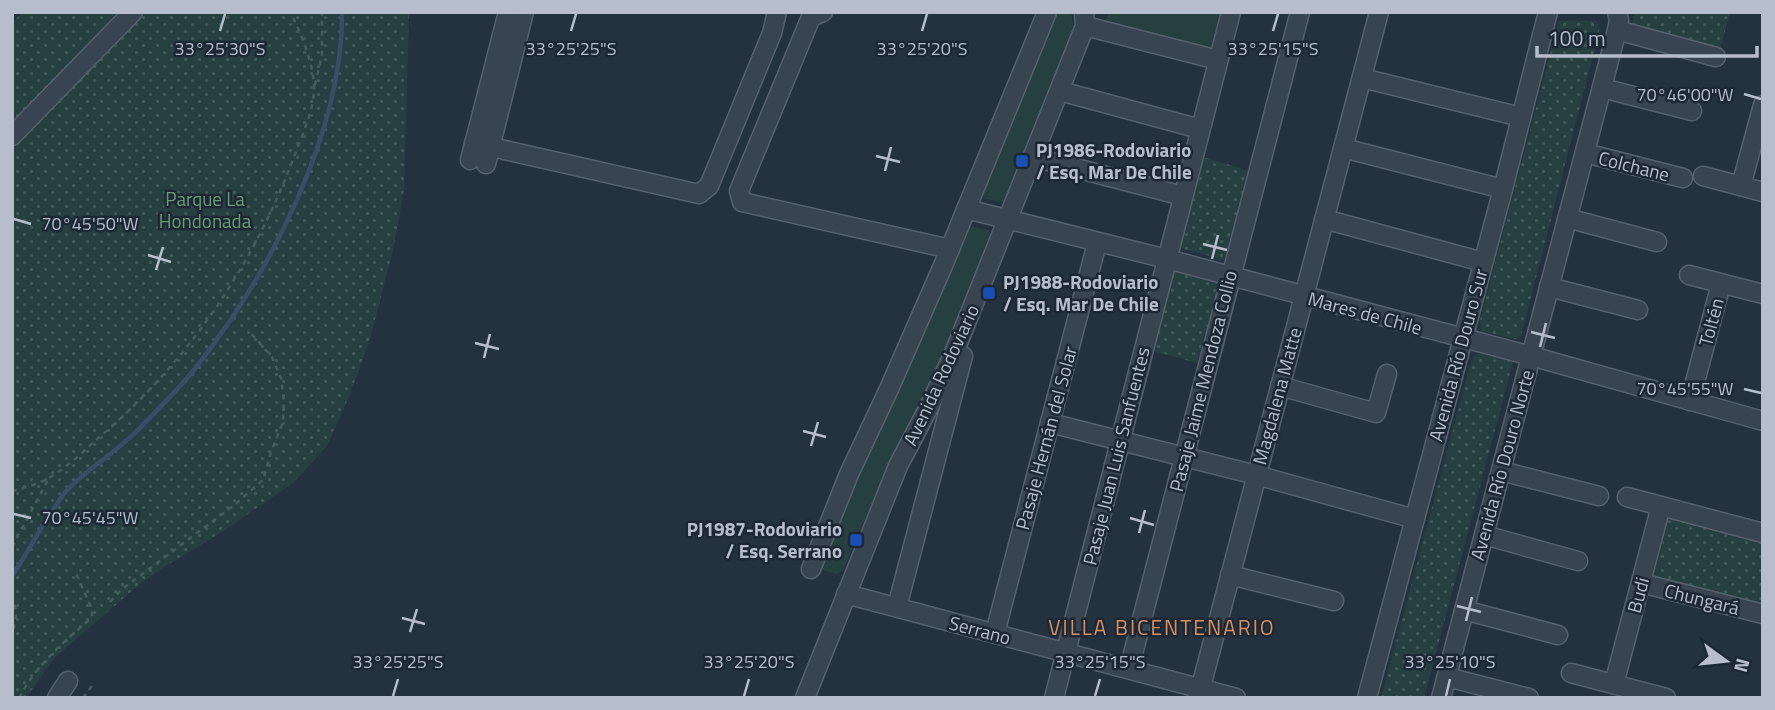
<svg xmlns="http://www.w3.org/2000/svg" width="1775" height="710" viewBox="0 0 1775 710" font-family="'Titillium Web',sans-serif">
<style>
.grass{fill:#264041}
.park{fill:url(#park-dots)}
.lines{fill:none;stroke-linecap:round;stroke-linejoin:round}
.stream{stroke:#384e68;stroke-width:4.5}
.minor-casing{stroke:#56616d;stroke-width:21}
.path{stroke:#445c5e;stroke-width:2.5;stroke-dasharray:5 5;stroke-linecap:butt}
.minor{stroke:#384450;stroke-width:18}
.ticks{fill:none;stroke:#b5beca;stroke-width:2.5}
.transit-dot{fill:#1a4fb4;stroke:#1d2835;stroke-width:2.5}
.labels{text-anchor:middle;stroke-width:5;stroke-linejoin:round;paint-order:stroke}
.poi-label{font-size:19px;font-weight:bold;fill:#b5beca;stroke:#1d2835;text-anchor:start}
.street-label{font-size:19px;fill:#b5beca;stroke:#1d2835}
.park-label{font-size:19px;fill:#6b9c74;stroke:#1d2835}
.neighbourhood-label{font-size:21px;letter-spacing:2px;fill:#d88f62;stroke:#1d2835}
.ticks-label{font-size:18px;text-anchor:middle;fill:#b5beca;stroke:#1d2835;stroke-width:5;stroke-linejoin:round;paint-order:stroke}
</style>
<defs>
<pattern id="park-dots" width="8" height="8" patternUnits="userSpaceOnUse" patternTransform="scale(1.75)"><rect width="8" height="8" fill="#264041"/><path d="M2 2h.1M6 6h.1" fill="none" stroke="#435a5b" stroke-width="1.8" stroke-linecap="round"/></pattern>
</defs>
<rect width="100%" height="100%" fill="#243240"/>
<g class="grass">
<path d="M1061,12L1071,13L1075,32L1003,203L984,198L982,186L1050,23Z"/>
<path d="M1110,12H1206L1220,13L1210,53L1104,23Z"/>
<path d="M970,226L989,230L991,236L946,348L924,397L882,480L843,571L837,574L822,570L819,567L868,446L965,232Z"/>
</g>
<g class="park">
<path d="M23,12H409L404,190L393,250L369,343L349,396L327,446L293,483L225,530L161,569L140,584L54,658L26,698H12V23Z"/>
<path d="M1635,12H1730L1720,50L1631,27Z"/>
<path d="M1559,21H1596L1600,28L1521,336L1515,339L1481,331L1480,320Z"/>
<path d="M1200,156L1250,171L1224,260L1173,246Z"/>
<path d="M1169,269L1219,283L1197,363L1146,349Z"/>
<path d="M1478,353L1513,362L1424,698H1381L1472,358Z"/>
<path d="M1670,514L1763,537V608L1653,580Z"/>
</g>
<g class="lines">
<path class="stream" d="M12,576C27,554 39,530 54,508C58,503 62,496 66,491C89,468 117,451 139,429C159,408 180,388 197,366C270,273 343,132 342,12"/>
<g class="minor-casing">
<g id="minor">
<path d="M823,12L811,17L739,191L742,202L950,249"/>
<path d="M1085,26L1218,60"/>
<path d="M1617,30L1716,57"/>
<path d="M1362,78L1521,117"/>
<path d="M1602,88L1692,111"/>
<path d="M1060,91L1200,129"/>
<path d="M12,136L133,12"/>
<path d="M474,143L699,194L709,186L772,33L777,12"/>
<path d="M1343,148L1503,189"/>
<path d="M1585,153L1683,178"/>
<path d="M1033,157L1183,196"/>
<path d="M470,160L508,12"/>
<path d="M486,164L524,12"/>
<path d="M1703,176L1763,192"/>
<path d="M1741,186L1763,105"/>
<path d="M966,209L1167,259L1531,356L1763,421"/>
<path d="M1567,218L1657,242"/>
<path d="M1324,219L1483,262"/>
<path d="M1689,275L1763,294"/>
<path d="M1549,287L1638,310"/>
<path d="M1280,386L1376,413L1387,374"/>
<path d="M1690,401L1721,284"/>
<path d="M1050,423L1256,475L1415,519"/>
<path d="M1501,471L1599,496"/>
<path d="M1627,497L1763,533"/>
<path d="M1484,535L1578,561"/>
<path d="M811,569L849,474L889,389L945,261L1047,12"/>
<path d="M1230,575L1334,601"/>
<path d="M1641,583L1763,614"/>
<path d="M846,594L1236,698"/>
<path d="M897,607L963,356L960,355"/>
<path d="M1464,610L1558,635"/>
<path d="M995,633L1097,243"/>
<path d="M1129,669L1300,12"/>
<path d="M1571,673L1666,698"/>
<path d="M1447,677L1529,698"/>
<path d="M1614,684L1661,506"/>
<path d="M57,698L68,681"/>
<path d="M805,698L898,466L929,407L954,353L1085,26L1084,12"/>
<path d="M1054,698L1231,12"/>
<path d="M1198,698L1379,12"/>
<path d="M1367,698L1503,189L1548,12"/>
<path d="M1441,698L1617,30L1619,20L1617,12"/>
</g>
</g>
<g class="path">
<path d="M315,85L322,55V12"/>
<path d="M12,491C24,488 36,485 47,479C65,469 82,453 97,439C187,364 255,263 295,154C303,133 314,110 314,88C315,68 300,30 290,12"/>
<path d="M12,547L49,478"/>
<path d="M110,602L121,590L233,506L263,480L271,452L283,422L284,401L281,378L272,357L248,330"/>
<path d="M12,639L16,616L15,603"/>
<path d="M19,698C36,666 61,644 88,621L92,615V609L75,571"/>
<path d="M83,698L94,683"/>
</g>
<use href="#minor" class="minor"/>
</g>
<path class="ticks" d="M220,31L225,14M571,31L576,14M922,31L927,14M1273,31L1278,14M1744,94L1761,99M876,156L900,162M885,171L891,147M14,219L31,224M1203,244L1227,250M148,255L171,262M1212,259L1218,235M156,270L163,247M1531,332L1555,338M475,343L499,349M1540,347L1546,323M484,358L490,334M1744,389L1761,393M803,431L826,437M811,446L818,422M14,514L31,518M1130,518L1154,525M1139,533L1145,510M1457,606L1481,612M402,618L425,624M1466,621L1472,597M410,632L417,609M393,696L398,679M744,696L749,679M1095,696L1100,679M1446,696L1450,679"/>
<g class="transit-dot">
<rect x="1015" y="154" width="14" height="14" rx="3.5"/>
<rect x="982" y="286" width="14" height="14" rx="3.5"/>
<rect x="849" y="533" width="14" height="14" rx="3.5"/>
</g>
<g class="labels">
<g class="poi-label">
<text x="1036" y="157">PJ1986-Rodoviario<tspan x="1036" dy="22">/ Esq. Mar De Chile</tspan></text>
<text x="1003" y="289">PJ1988-Rodoviario<tspan x="1003" dy="22">/ Esq. Mar De Chile</tspan></text>
<text x="842" y="536" text-anchor="end">PJ1987-Rodoviario<tspan x="842" dy="22">/ Esq. Serrano</tspan></text>
</g>
<g class="street-label">
<text transform="translate(1634 166) rotate(14)" y="7">Colchane</text>
<text transform="translate(1365 313) rotate(15)" y="7">Mares de Chile</text>
<text transform="translate(1711 322) rotate(-75)" y="7">Toltén</text>
<text transform="translate(1458 355) rotate(-75)" y="7">Avenida Río Douro Sur</text>
<text transform="translate(941 375) rotate(-65)" y="7">Avenida Rodoviario</text>
<text transform="translate(1203 381) rotate(-76)" y="7">Pasaje Jaime Mendoza Collio</text>
<text transform="translate(1277 396) rotate(-75)" y="7">Magdalena Matte</text>
<text transform="translate(1046 438) rotate(-75)" y="7">Pasaje Hernán del Solar</text>
<text transform="translate(1116 456) rotate(-76)" y="7">Pasaje Juan Luis Sanfuentes</text>
<text transform="translate(1502 465) rotate(-75)" y="7">Avenida Río Douro Norte</text>
<text transform="translate(1638 595) rotate(-75)" y="7">Budi</text>
<text transform="translate(1702 599) rotate(14)" y="7">Chungará</text>
<text transform="translate(980 630) rotate(15)" y="7">Serrano</text>
</g>
<g class="park-label">
<text x="205" y="206">Parque La<tspan x="205" dy="22">Hondonada</tspan></text>
</g>
<g class="neighbourhood-label">
<text x="1162" y="635">VILLA BICENTENARIO</text>
</g>
</g>
<g class="ticks-label">
<text x="220" y="55">33°25'30"S</text>
<text x="571" y="55">33°25'25"S</text>
<text x="922" y="55">33°25'20"S</text>
<text x="1273" y="55">33°25'15"S</text>
<text x="1685" y="101">70°46'00"W</text>
<text x="90" y="230">70°45'50"W</text>
<text x="1685" y="395">70°45'55"W</text>
<text x="90" y="524">70°45'45"W</text>
<text x="398" y="668">33°25'25"S</text>
<text x="749" y="668">33°25'20"S</text>
<text x="1100" y="668">33°25'15"S</text>
<text x="1450" y="668">33°25'10"S</text>
</g>
<rect width="1775" height="710" fill="none" stroke="#b5beca" stroke-width="28"/>
<g transform="translate(1726 661) rotate(105)" stroke="#1d2835" stroke-width="5" paint-order="stroke">
<path d="M0-5L12 26L0 18L-12 26Z" fill="#b5beca"/>
<text y="-10" font-size="19" font-weight="bold" text-anchor="middle" fill="#b5beca">N</text>
</g>
<path d="M1537 46v10h220v-10" fill="none" stroke="#b5beca" stroke-width="3.5"/>
<text x="1548" y="46" font-size="21" fill="#b5beca" stroke="#1d2835" stroke-width="5" paint-order="stroke">100 m</text>
</svg>
